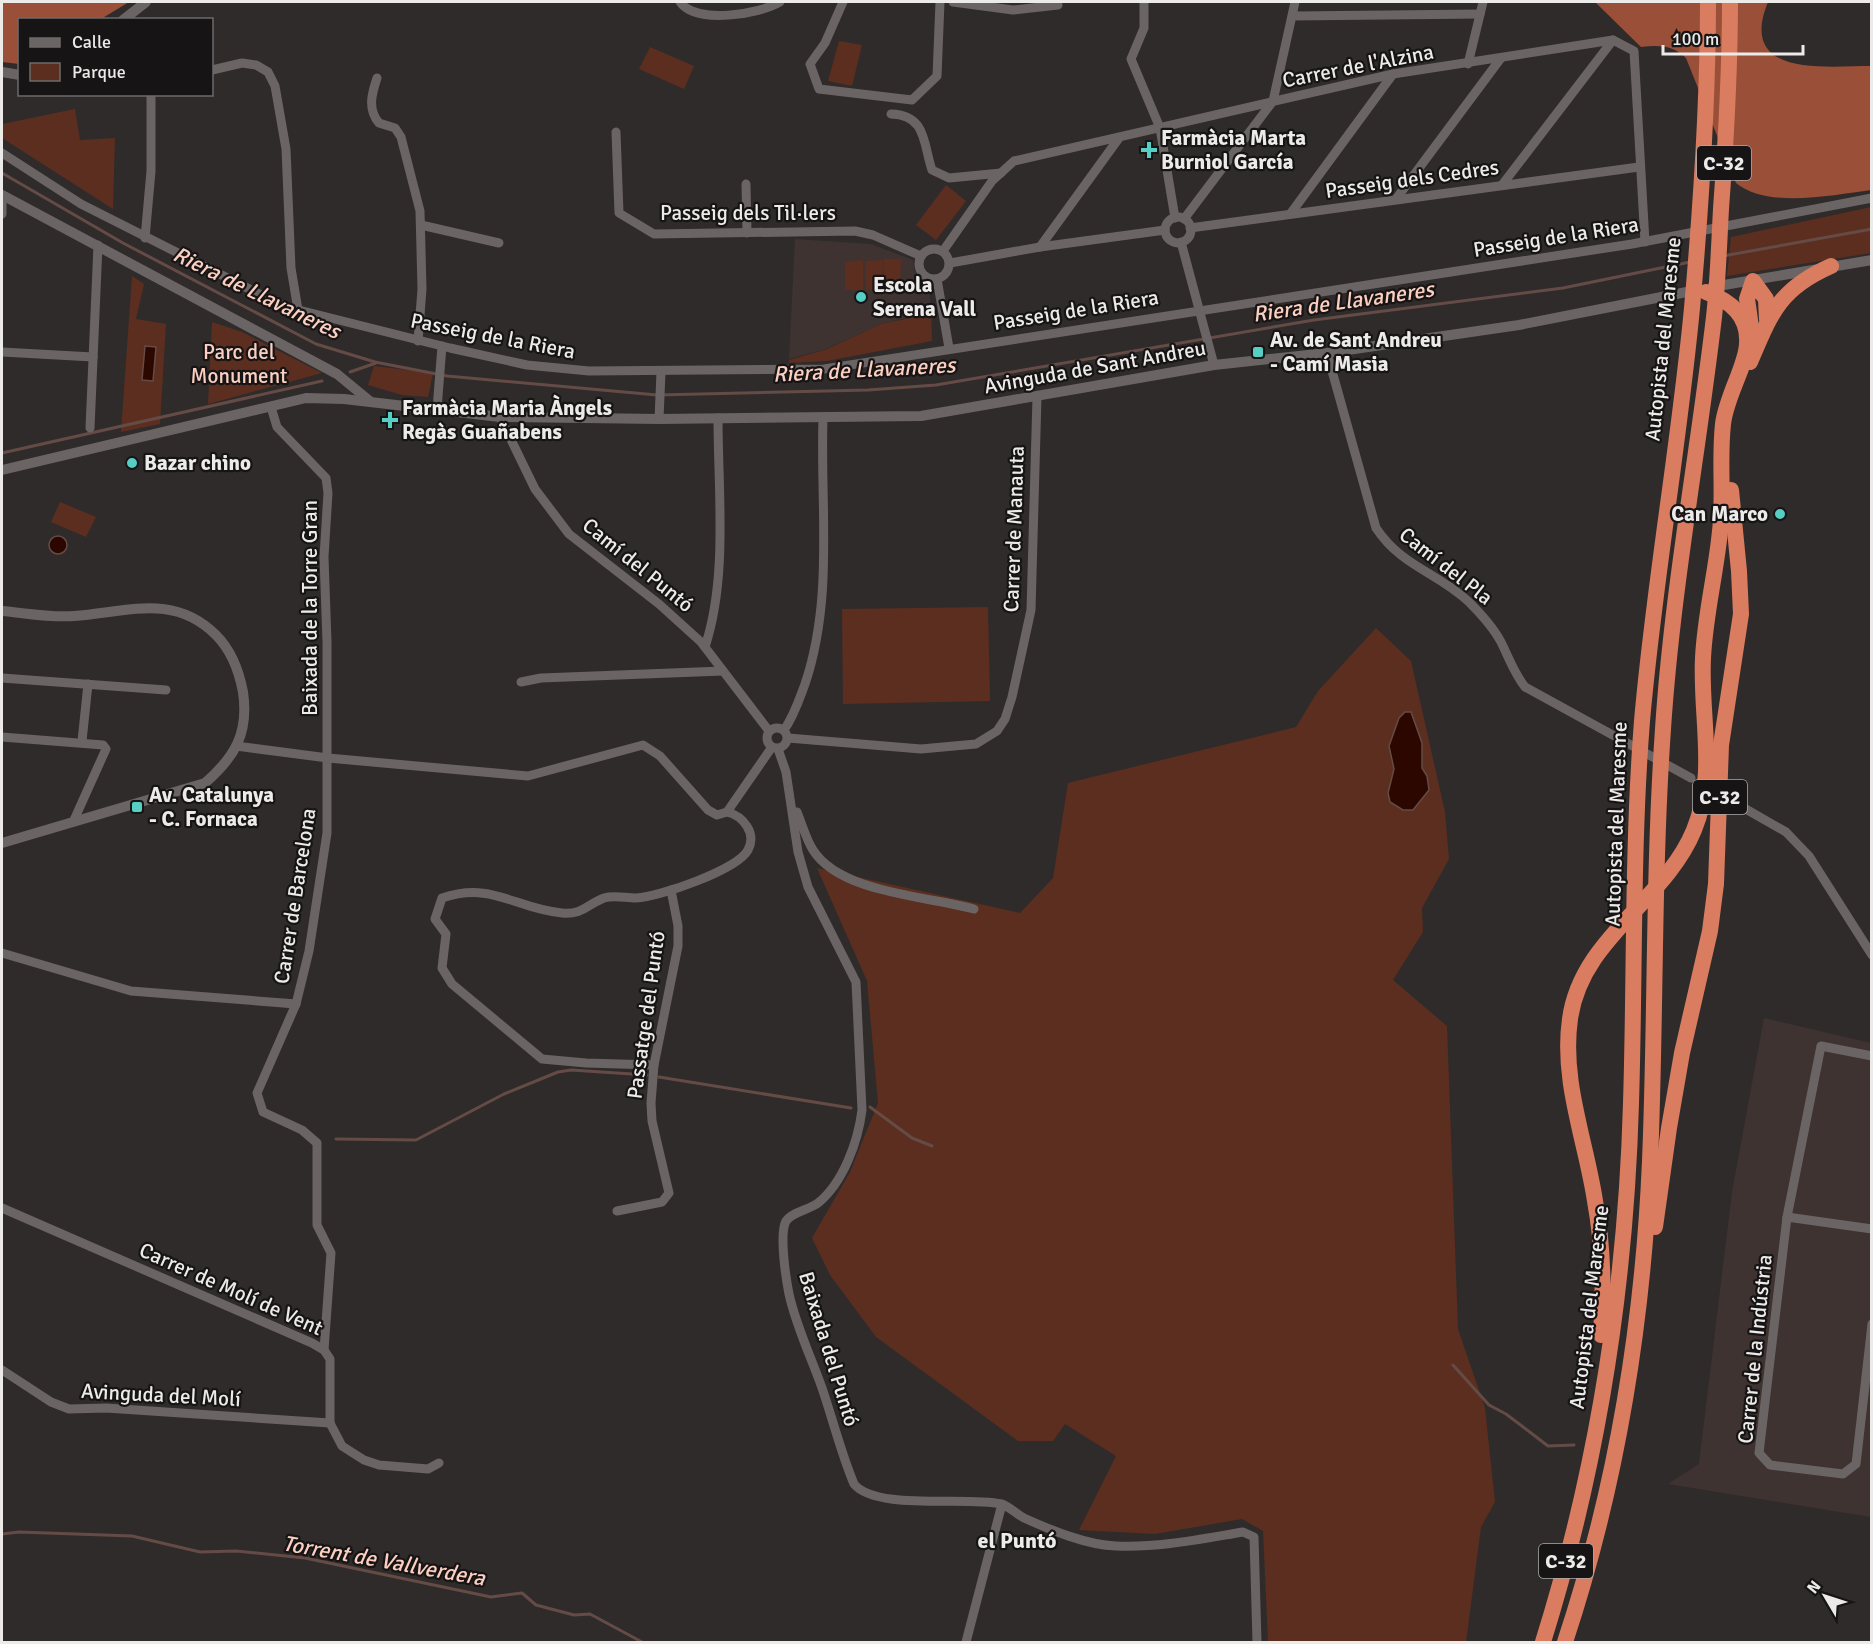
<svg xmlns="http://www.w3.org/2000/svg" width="1873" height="1644" viewBox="0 0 1873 1644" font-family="Signika,sans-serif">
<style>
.built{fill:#3e3330}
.green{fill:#5b2e20}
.forest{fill:#9a4f38}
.water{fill:#2b0700;stroke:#654b46;stroke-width:1.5}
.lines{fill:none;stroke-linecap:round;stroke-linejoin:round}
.stream{stroke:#654b46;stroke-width:3}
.minor{stroke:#6a6564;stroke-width:9}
.tertiary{stroke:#6a6564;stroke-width:10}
.motorway{stroke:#da7c5f;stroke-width:16}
.poi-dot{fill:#56cec4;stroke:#161414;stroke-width:2}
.labels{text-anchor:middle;stroke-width:4.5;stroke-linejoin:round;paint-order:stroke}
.shield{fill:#161414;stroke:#acaaaa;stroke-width:1.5}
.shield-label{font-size:20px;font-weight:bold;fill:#edebea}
.street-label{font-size:21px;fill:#edebea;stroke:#161414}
.poi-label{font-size:21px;font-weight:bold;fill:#edebea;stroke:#161414;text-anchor:start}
.park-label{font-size:21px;fill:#fbcfc1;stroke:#161414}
.water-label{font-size:22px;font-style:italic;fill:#fccfc1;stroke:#161414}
.neighbourhood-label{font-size:22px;font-weight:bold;fill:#edebea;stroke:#161414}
</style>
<rect width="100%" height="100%" fill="#2f2b2a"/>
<g class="built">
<path d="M795,239L871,244L913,260L914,270L929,287L931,307L910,317L881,324L826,349L789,359Z"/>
<path d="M1764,1018L1871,1043V1517L1668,1484L1699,1464L1732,1192Z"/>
</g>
<g class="green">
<path d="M839,41L862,45L852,86L828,81Z"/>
<path d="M650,47L694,66L684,89L639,69Z"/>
<path d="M75,109L80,140L115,138L113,209L2,138V124Z"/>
<path d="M946,185L966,201L936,240L916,225Z"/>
<path d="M1871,207V253L1727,276L1731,237Z"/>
<path d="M884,259H901L900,290L884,289Z"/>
<path d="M863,260V290H845V262Z"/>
<path d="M883,260L882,289L866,290L865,261Z"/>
<path d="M132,276L144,284L136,319L166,324L160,424L121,432Z"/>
<path d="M931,307L932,341L827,361L789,363V360L827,349L881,324L910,318Z"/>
<path d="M212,322L242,332L322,373L208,404Z"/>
<path d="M374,366L433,373L428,397L402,395L368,385Z"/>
<path d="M60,502L96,517L86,537L51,522Z"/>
<path d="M988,607L990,701L843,704L842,609Z"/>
<path d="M1376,628L1411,661L1445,812L1449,859L1422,908L1423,932L1393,980L1447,1026L1458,1329L1485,1408L1495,1502L1481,1527L1466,1642H1268L1263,1531L1242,1519L1155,1534L1079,1530L1116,1456L1065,1424L1053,1441H1018L876,1337L830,1275L812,1238L850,1172L878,1103L867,981L817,868L1020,913L1053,878L1068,783L1296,727L1318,691Z"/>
</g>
<g class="forest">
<path d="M2,2H129L101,19L20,20L19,64L2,62Z"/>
<path d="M1595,2H1768C1737,78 1825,66 1871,66V190C1832,195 1768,209 1736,183L1686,58C1673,45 1658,45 1641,47Z"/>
</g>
<g class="water">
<path d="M145,346L156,347L153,381L142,380Z"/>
<circle cx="58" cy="545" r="9"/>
<path d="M1405,712H1411L1422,743V768L1427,776L1429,790L1413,810H1403L1390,802L1388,793L1394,769L1389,746L1399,718Z"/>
</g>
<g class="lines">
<g class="stream">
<path d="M2,173L123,243L316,344L375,362L447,376L657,395L868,390L936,385L1314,320L1563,288L1690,262"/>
<path d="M1723,256L1872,229"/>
<path d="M350,372L376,363"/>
<path d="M2,453L322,381"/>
<path d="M659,1077L851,1108"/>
<path d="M870,1107L912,1138L932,1146"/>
<path d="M336,1139L416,1140L504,1094L558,1072L571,1070L647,1075"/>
<path d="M1453,1365L1489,1405L1506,1414L1548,1446L1574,1445"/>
<path d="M2,1534L19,1532L132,1536L200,1552L236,1551L305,1558L491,1597L522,1593L536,1605L574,1615L590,1614L642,1642"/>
</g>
<g class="minor">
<path d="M680,2C696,25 760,14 780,2"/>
<path d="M843,2L825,43L810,64L819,89L912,100L937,76L940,2"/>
<path d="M953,2L1013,10L1058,5"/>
<path d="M1144,2V28L1131,59L1160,128L1175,218"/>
<path d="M1293,16L1480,14"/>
<path d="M1468,64L1483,2"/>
<path d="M212,70L242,63L256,65L268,72L275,86L286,149L291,268L298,310"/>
<path d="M377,78C372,93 367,109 379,123L395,128L401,137L420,211L422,289L418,341"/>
<path d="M891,114C927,115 923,144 932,170L949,178L1001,173"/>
<path d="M616,132L619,213L654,234L855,231L873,235L921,256"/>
<path d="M2,153L81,204L283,306L450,348L527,365L589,371L824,369L1632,244L1872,198"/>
<path d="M746,184L747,233"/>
<path d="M1502,185L1613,40"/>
<path d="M1396,199L1501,58"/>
<path d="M1291,213L1393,74"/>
<path d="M2,214V195"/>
<circle cx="1178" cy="230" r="13"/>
<path d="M1184,219L1273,101L1295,2"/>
<path d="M421,225L499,243"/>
<path d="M1190,228L1639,167"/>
<path d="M145,238L151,171V94"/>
<path d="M1181,242L1214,365"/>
<path d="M1040,247L1119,138"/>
<circle cx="934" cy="264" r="15"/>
<path d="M943,251L992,181L1014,161L1393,74L1613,40L1634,51L1645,242"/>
<path d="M950,263L1040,247L1165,230"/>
<path d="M937,279L949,348"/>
<path d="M2,352L93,357"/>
<path d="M1327,353L1376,528C1402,567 1437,572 1469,602C1481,614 1493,627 1501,642C1509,658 1514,673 1525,687L1691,778"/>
<path d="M271,407L277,427L326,478L328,493L324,557L327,642V833L309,951L296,1004L257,1093L263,1112L302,1130L317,1143V1225L331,1253L324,1350"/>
<path d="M437,409L442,346"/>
<path d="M500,417L535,489L569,534L659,604L701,642L769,731"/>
<path d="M659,419L661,372"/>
<path d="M90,428L98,245"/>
<path d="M705,647C728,577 718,492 718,418"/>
<path d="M2,678L166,690"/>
<path d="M521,682L541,678L723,671"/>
<circle cx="777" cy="738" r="10"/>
<path d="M784,730C794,716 799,700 805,684C834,598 820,507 823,418"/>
<path d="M2,737L103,745L106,749L74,820"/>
<path d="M788,738L921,749L976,744L997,731L1005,719L1012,697L1031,610L1037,397"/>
<path d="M82,741L88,684"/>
<path d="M236,746L328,758L528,776L643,745L660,756L708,810L717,815L727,812L772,747"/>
<path d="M778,749L786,772L798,852L808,887L856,982L862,1110C858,1142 843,1183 818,1203C809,1210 792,1212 786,1221C779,1234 786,1279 789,1294C796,1326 811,1357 822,1388C833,1420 841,1453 854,1484C876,1511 967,1496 1001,1504C1009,1506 1016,1514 1024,1518C1051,1530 1086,1545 1116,1546C1158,1548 1201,1539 1243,1532L1254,1537L1257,1642"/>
<path d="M1737,804L1786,832L1809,856L1872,955"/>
<path d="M797,812C802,824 806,839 813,850C840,893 927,896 974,909"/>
<path d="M2,953L131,991L296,1004"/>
<path d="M1872,1056L1821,1046L1787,1217L1759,1453L1770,1465L1843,1474L1856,1464L1872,1324"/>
<path d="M654,1065L586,1063L542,1059L452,984L442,968L446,934L435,919L442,898C493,881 515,909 562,913C582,915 588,904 604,898C614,895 625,898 636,898C659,897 737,870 748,850C757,833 743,816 727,812"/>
<path d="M2,1208L312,1343L324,1350L330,1359V1423L342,1446L364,1460L379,1465L428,1469L439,1463"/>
<path d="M617,1211L662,1202L669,1193L652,1121L651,1103L654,1065L678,946V926L671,890"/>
<path d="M1787,1217L1872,1229"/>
<path d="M2,1370L51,1402L69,1409L106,1408L330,1423"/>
<path d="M966,1642L1002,1504"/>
</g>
<g class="tertiary">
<path d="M123,20L146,2"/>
<path d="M2,72L20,75"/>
<path d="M2,195L337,374L371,402"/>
<path d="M1712,287L1872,260"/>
<path d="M2,470L306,398L344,399L500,417L659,419L921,416L1214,365L1327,353L1519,325L1697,290"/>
<path d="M2,611C25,613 51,618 74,616C128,612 174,593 216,635C232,651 239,671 243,692C249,733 235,757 205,783L2,843"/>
</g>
<g class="motorway">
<path d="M1751,327L1747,299L1753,281L1766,299L1767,319"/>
<path d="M1750,362C1771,313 1779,289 1831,266"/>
<path d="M1655,1227L1669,1128L1682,1053L1710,931L1716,884L1721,745L1741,614L1739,571L1731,490"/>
<path d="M1601,1335C1604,1290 1603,1245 1595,1201C1586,1141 1561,1081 1570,1019C1581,938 1665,901 1694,830C1717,774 1700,716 1703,658C1705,615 1716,573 1720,531C1724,495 1719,460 1723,424C1726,397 1746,366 1747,344C1749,316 1731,301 1706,292"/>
<path d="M1543,1642C1597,1469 1626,1285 1631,1103C1635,976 1632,848 1642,721C1654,583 1679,446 1692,308C1701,207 1708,104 1708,2"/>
<path d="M1565,1642C1616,1488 1643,1323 1650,1161C1656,1017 1653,873 1663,729C1672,591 1698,454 1714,317C1718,281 1719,245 1721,209C1726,140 1730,70 1730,2"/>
</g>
</g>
<g class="poi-dot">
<path d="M1146 141h6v6h6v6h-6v6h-6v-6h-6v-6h6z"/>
<circle cx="861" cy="297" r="6"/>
<rect x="1252" y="346" width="12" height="12" rx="3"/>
<path d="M387 411h6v6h6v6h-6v6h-6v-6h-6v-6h6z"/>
<circle cx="132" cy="463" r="6"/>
<circle cx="1780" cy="514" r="6"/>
<rect x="131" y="801" width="12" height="12" rx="3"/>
</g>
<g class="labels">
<g class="shield">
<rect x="1697" y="146" width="54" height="34" rx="4.5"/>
<rect x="1693" y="780" width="54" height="34" rx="4.5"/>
<rect x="1539" y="1544" width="54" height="34" rx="4.5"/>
</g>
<g class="shield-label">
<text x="1724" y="170">C-32</text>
<text x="1720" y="804">C-32</text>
<text x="1566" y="1568">C-32</text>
</g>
<g class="street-label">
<text transform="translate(1358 66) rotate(-11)" y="7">Carrer de l'Alzina</text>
<text transform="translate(1412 179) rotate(-8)" y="7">Passeig dels Cedres</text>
<text x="748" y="220">Passeig dels Til·lers</text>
<text transform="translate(1556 237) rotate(-9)" y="7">Passeig de la Riera</text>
<text transform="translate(1076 310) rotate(-9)" y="7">Passeig de la Riera</text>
<text transform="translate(493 336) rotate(11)" y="7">Passeig de la Riera</text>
<text transform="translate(1663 339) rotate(-84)" y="7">Autopista del Maresme</text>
<text transform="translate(1095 367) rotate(-10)" y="7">Avinguda de Sant Andreu</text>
<text transform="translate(1014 529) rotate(-88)" y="7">Carrer de Manauta</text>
<text transform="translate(638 565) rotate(39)" y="7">Camí del Puntó</text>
<text transform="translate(1446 566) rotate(38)" y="7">Camí del Pla</text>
<text transform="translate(310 608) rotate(-90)" y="7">Baixada de la Torre Gran</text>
<text transform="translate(1616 824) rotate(-88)" y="7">Autopista del Maresme</text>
<text transform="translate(295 896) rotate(-81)" y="7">Carrer de Barcelona</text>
<text transform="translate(646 1015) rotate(-82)" y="7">Passatge del Puntó</text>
<text transform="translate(231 1289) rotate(24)" y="7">Carrer de Molí de Vent</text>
<text transform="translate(1589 1307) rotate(-83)" y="7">Autopista del Maresme</text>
<text transform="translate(829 1349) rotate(73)" y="7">Baixada del Puntó</text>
<text transform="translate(1755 1349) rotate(-84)" y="7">Carrer de la Indústria</text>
<text transform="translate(161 1395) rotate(3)" y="7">Avinguda del Molí</text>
</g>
<g class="poi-label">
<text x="1161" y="145">Farmàcia Marta<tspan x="1161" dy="24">Burniol García</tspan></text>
<text x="873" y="292">Escola<tspan x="873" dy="24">Serena Vall</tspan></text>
<text x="1270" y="347">Av. de Sant Andreu<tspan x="1270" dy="24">- Camí Masia</tspan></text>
<text x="402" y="415">Farmàcia Maria Àngels<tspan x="402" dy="24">Regàs Guañabens</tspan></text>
<text x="144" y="470">Bazar chino</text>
<text x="1768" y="521" text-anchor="end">Can Marco</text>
<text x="149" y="802">Av. Catalunya<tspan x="149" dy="24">- C. Fornaca</tspan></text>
</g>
<g class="park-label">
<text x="239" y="359">Parc del<tspan x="239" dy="24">Monument</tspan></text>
</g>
<g class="water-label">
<text transform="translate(257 292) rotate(26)" y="8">Riera de Llavaneres</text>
<text transform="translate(1343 301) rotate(-8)" y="8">Riera de Llavaneres</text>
<text transform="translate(864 369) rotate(-3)" y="8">Riera de Llavaneres</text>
<text transform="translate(384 1560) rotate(10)" y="8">Torrent de Vallverdera</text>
</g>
<g class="neighbourhood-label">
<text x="1017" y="1548">el Puntó</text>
</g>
</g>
<rect width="1873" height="1644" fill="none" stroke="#edebea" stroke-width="6"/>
<rect x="18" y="18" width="195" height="78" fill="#161414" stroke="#6c6a6a" stroke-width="1.5"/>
<rect x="30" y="38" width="30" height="9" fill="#6a6564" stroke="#6c6a6a" stroke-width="1.5"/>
<text x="72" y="48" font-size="18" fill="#edebea">Calle</text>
<rect x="30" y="63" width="30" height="18" fill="#5b2e20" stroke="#6c6a6a" stroke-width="1.5"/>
<text x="72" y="78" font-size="18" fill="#edebea">Parque</text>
<g transform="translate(1825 1596) rotate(309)" stroke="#161414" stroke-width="4.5" paint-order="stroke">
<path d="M0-4.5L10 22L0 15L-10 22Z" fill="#edebea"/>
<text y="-9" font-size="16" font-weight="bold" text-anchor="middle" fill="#edebea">N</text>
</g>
<path d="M1663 45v9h140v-9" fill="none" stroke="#edebea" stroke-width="3"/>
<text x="1672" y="45" font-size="18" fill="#edebea" stroke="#161414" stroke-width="4.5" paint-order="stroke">100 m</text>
</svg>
